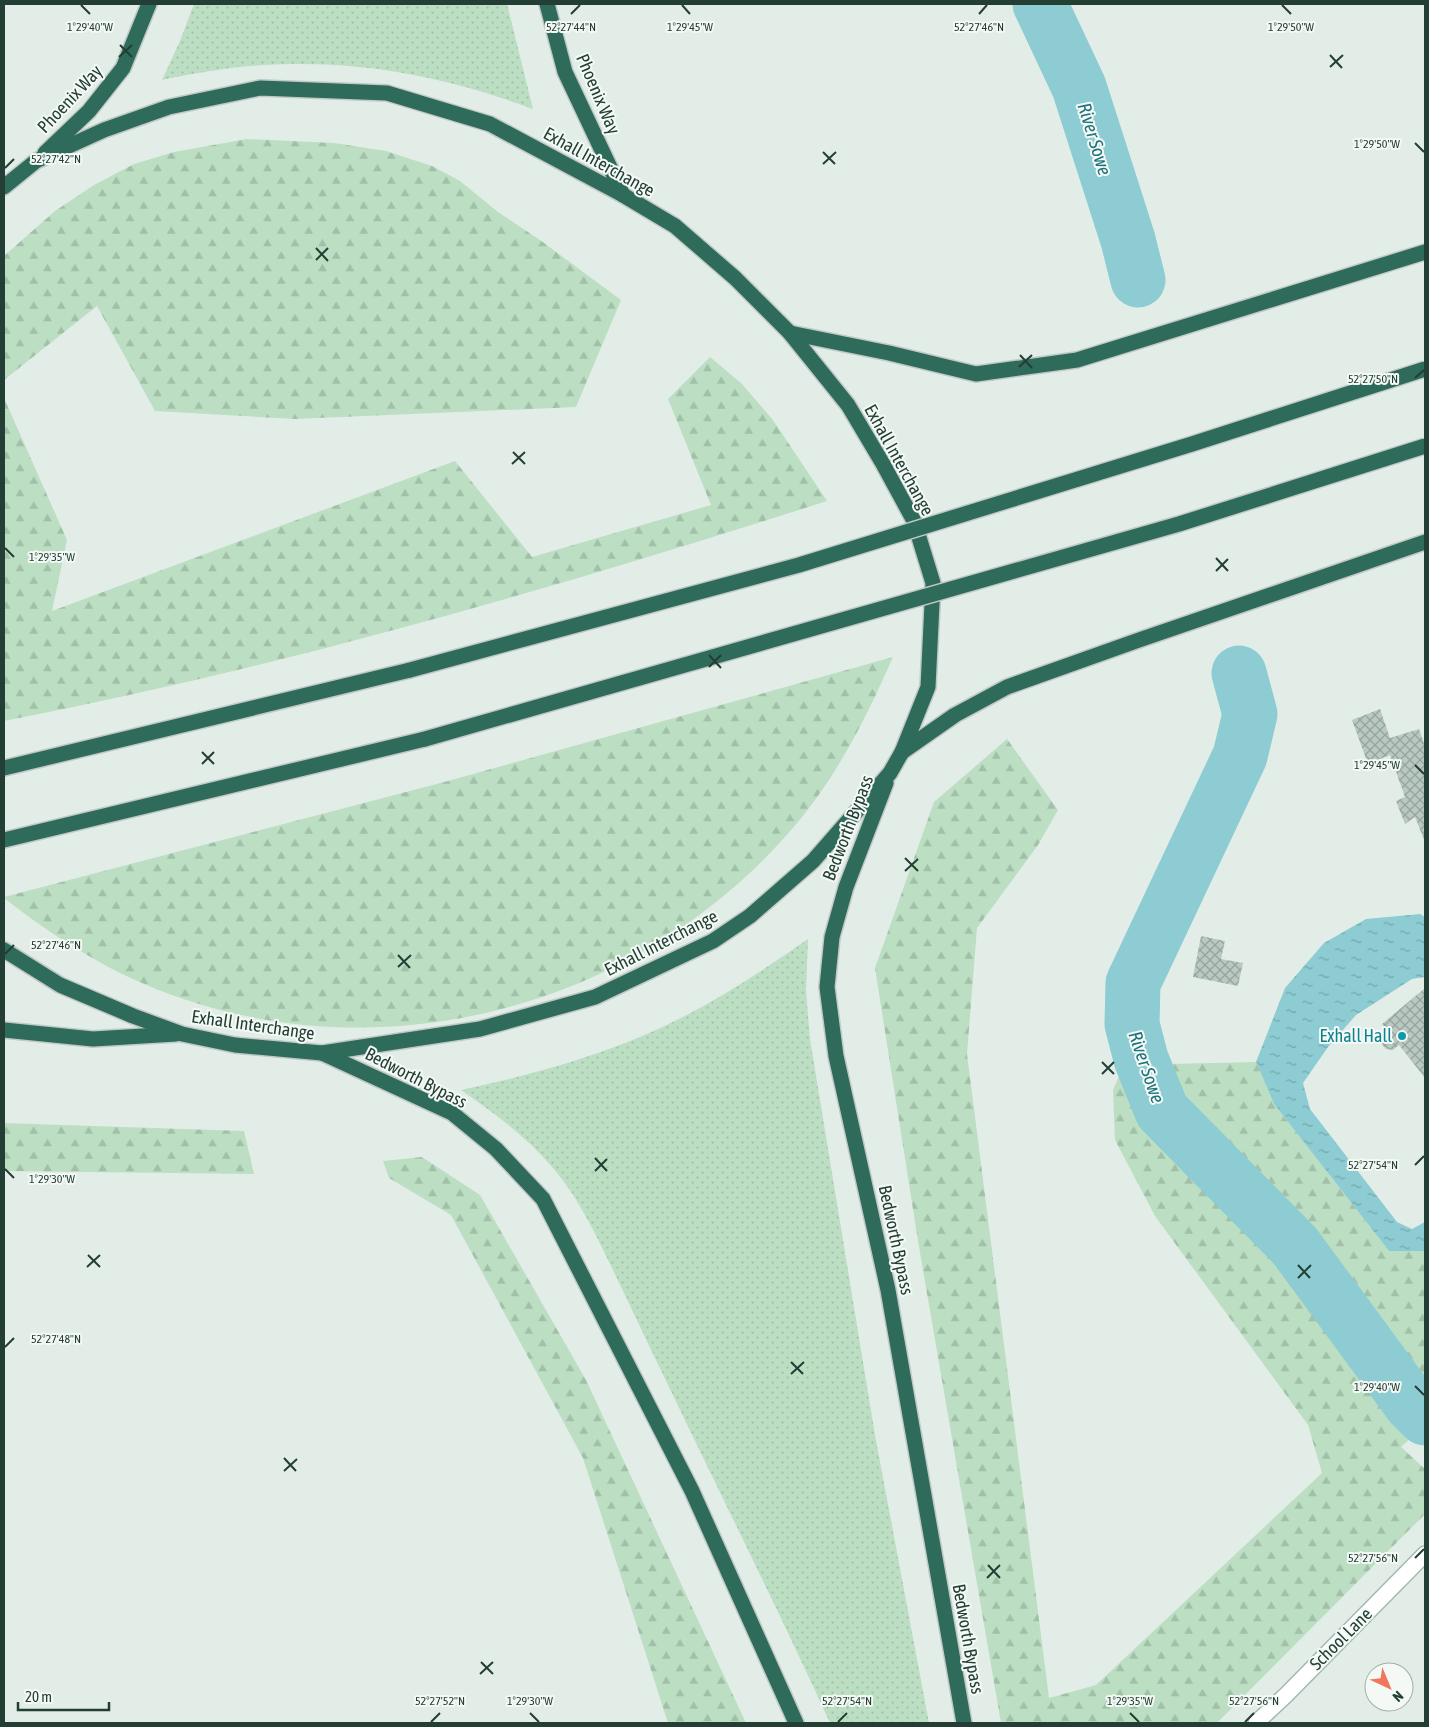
<svg xmlns="http://www.w3.org/2000/svg" width="1429" height="1727" viewBox="0 0 1429 1727" font-family="'Asap Condensed',sans-serif">
<style>
.grass{fill:url(#grass-dots)}
.forest{fill:url(#forest-firs)}
.water{fill:url(#water-ripples)}
.lines{fill:none;stroke-linecap:round;stroke-linejoin:round}
.river{stroke:#8cccd2;stroke-width:55}
.building{fill:url(#building-cross-hatch)}
.secondary-casing{stroke:#a2b9af;stroke-width:18}
.highway-casing{stroke:#c1c9c6;stroke-width:18}
.secondary{stroke:#fff;stroke-width:15}
.highway{stroke:#2f6b5a;stroke-width:15}
.highway-bridge-casing{stroke:#c1c9c6;stroke-width:18;stroke-linecap:butt}
.highway-bridge{stroke:#2f6b5a;stroke-width:15}
.ticks{fill:none;stroke:#233f35;stroke-width:2}
.culture-dot{fill:#0f9aa8;stroke:#f4f9f6;stroke-width:2}
.labels{text-anchor:middle;stroke-width:4;stroke-linejoin:round;paint-order:stroke}
.street-label{font-size:18px;fill:#233f35;stroke:#f4f9f6}
.culture-label{font-size:18px;fill:#0d838f;stroke:#f4f9f6;text-anchor:end}
.water-label{font-size:19px;font-style:italic;fill:#1d727b;stroke:#f4f9f6}
.ticks-label{font-size:12px;text-anchor:middle;fill:#233f35;stroke:#f4f9f6;stroke-width:4;stroke-linejoin:round;paint-order:stroke}
</style>
<defs>
<pattern id="grass-dots" width="8" height="8" patternUnits="userSpaceOnUse" patternTransform="scale(1.25)"><rect width="8" height="8" fill="#bcdec3"/><path d="M2 2h.1M6 6h.1" fill="none" stroke="#a1c0a8" stroke-width="1.8" stroke-linecap="round"/></pattern>
<pattern id="forest-firs" width="22" height="20" patternUnits="userSpaceOnUse" patternTransform="scale(1.25)"><rect width="22" height="20" fill="#bcdec3"/><path d="M5 1l3.5 6h-7zM16 11l3.5 6h-7z" fill="#a1c0a8"/></pattern>
<pattern id="water-ripples" width="26" height="14" patternUnits="userSpaceOnUse" patternTransform="scale(1.25)"><rect width="26" height="14" fill="#8cccd2"/><path d="M2 4q2-2 4 0t4 0M15 11q2-2 4 0t4 0" fill="none" stroke="#72a7ab"/></pattern>
<pattern id="building-cross-hatch" width="8" height="8" patternUnits="userSpaceOnUse" patternTransform="scale(1.25)"><rect width="8" height="8" fill="#b9c8c1"/><path d="M0 0l8 8M0 8l8-8" fill="none" stroke="#96a49e"/></pattern>
</defs>
<rect width="100%" height="100%" fill="#e3ede8"/>
<g class="grass">
<path d="M194,4H507L533,109C444,76 360,60 264,65C230,67 196,73 162,80L180,41Z"/>
<path d="M808,939L806,991L810,1039L875,1435L929,1723H830C778,1609 722,1498 668,1385C648,1344 629,1303 609,1262C593,1229 577,1196 553,1168C527,1137 494,1113 461,1090C522,1077 582,1061 640,1037C700,1012 755,976 808,939Z"/>
</g>
<g class="forest">
<path d="M247,139L334,143L386,151L432,166L460,181L498,212L540,240L621,300L576,407L295,419L155,411L97,306L4,380V256L55,211L94,185L134,164L174,152Z"/>
<path d="M710,357L741,383L773,420L827,501C556,588 283,667 4,721V398L67,540L52,611L455,461L532,557L711,505L668,399Z"/>
<path d="M893,657C866,719 836,778 792,829C628,1019 350,1084 122,974C80,953 41,927 4,898V897L448,781Z"/>
<path d="M1007,739L1058,810L1038,845L977,928L967,1054L1049,1698L1096,1685L1322,1473L1308,1425L1155,1216L1115,1140L1113,1090L1124,1065L1256,1062L1274,1104L1389,1251H1425V1425L1401,1447L1425,1469V1514L1217,1723H1001L918,1241L875,968L934,802Z"/>
<path d="M4,1123L244,1131L254,1174L4,1171Z"/>
<path d="M422,1157L480,1195L586,1380L746,1723H668L583,1458L451,1215L389,1178L383,1161Z"/>
</g>
<path class="water" d="M1420,914L1425,917V977L1412,979L1356,1015L1328,1047L1303,1083L1310,1109L1397,1222L1412,1229L1425,1222V1251H1389L1274,1104L1256,1062L1285,988L1324,943L1366,919Z"/>
<g class="lines">
<g class="river">
<path d="M1040,4L1079,87L1128,240L1138,280"/>
<path d="M1239,673L1250,714L1240,756L1133,983L1132,1024L1141,1059L1162,1111L1295,1246L1411,1404L1425,1418"/>
</g>
</g>
<g class="building">
<path d="M1380,709L1390,738L1419,729L1425,746V842L1415,817L1405,824L1396,801L1405,797L1390,755L1368,764L1352,720Z"/>
<path d="M1201,936L1225,941L1221,959L1243,963L1238,986L1193,977Z"/>
<path d="M1425,988V1078L1399,1045L1393,1050L1386,1049L1377,1039L1380,1033L1385,1028L1382,1024Z"/>
</g>
<g class="lines">
<g class="secondary-casing">
<path id="secondary" d="M1256,1723L1286,1695L1425,1554"/>
</g>
<g class="highway-casing">
<g id="highway">
<path d="M547,4L565,72L623,195"/>
<path d="M45,153L89,111L123,68L149,4"/>
<path d="M4,187L36,161L104,130L169,107L260,88L387,93L490,124L623,195L675,226L735,278L790,333L848,405L883,464L914,521L933,583L928,687L902,752L890,773L813,861L750,916L713,941L595,997L480,1029L322,1053L235,1045L182,1034L133,1016L60,985L4,950"/>
<path d="M790,333L889,353L976,374L1077,360L1425,252"/>
<path d="M902,752L955,715L1007,687L1139,640L1425,542"/>
<path d="M4,768L410,670"/>
<path d="M886,783L846,887L832,937L827,987L836,1056L888,1290L964,1723"/>
<path d="M4,840L425,739"/>
<path d="M4,1030L93,1039L176,1034"/>
<path d="M322,1053L452,1113L496,1149L543,1199L692,1491L796,1723"/>
</g>
</g>
<use href="#secondary" class="secondary"/>
<use href="#highway" class="highway"/>
<g class="highway-bridge-casing">
<g id="highway-bridge">
<path d="M410,670L799,565L1192,444L1425,369"/>
<path d="M425,739L1179,524L1425,446"/>
</g>
</g>
<use href="#highway-bridge" class="highway-bridge"/>
</g>
<path class="ticks" d="M81,5L90,14M682,5L690,14M1282,5L1291,14M571,14L580,5M979,14L987,5M120,45L132,57M1330,55L1342,68M119,57L132,45M1330,67L1343,55M1415,143L1424,152M823,152L835,164M823,164L836,152M5,168L14,159M316,248L328,261M316,260L328,248M1020,355L1032,368M1019,367L1032,355M1415,378L1424,370M513,452L525,464M512,464L525,452M5,548L14,557M1216,558L1228,571M1216,571L1228,559M709,655L721,668M709,667L721,655M202,752L214,764M202,764L214,752M1415,765L1424,774M905,858L918,871M905,871L918,859M5,954L14,945M398,955L410,968M398,967L411,955M1102,1062L1114,1074M1102,1074L1114,1062M595,1158L607,1171M1415,1165L1424,1156M5,1169L14,1178M595,1171L607,1159M88,1255L100,1267M1298,1265L1310,1278M87,1267L100,1255M1298,1278L1311,1265M5,1347L14,1338M791,1362L803,1374M791,1374L804,1362M1415,1386L1424,1395M284,1458L296,1471M284,1471L297,1459M1415,1558L1424,1549M988,1565L1000,1578M987,1578L1000,1565M481,1662L493,1674M480,1674L493,1662M530,1713L539,1722M1130,1713L1139,1722M431,1722L440,1713M838,1722L847,1713M1245,1722L1254,1713"/>
<circle class="culture-dot" cx="1402" cy="1036" r="5"/>
<g class="labels">
<g class="street-label">
<text transform="translate(598 94) rotate(67)" y="6">Phoenix Way</text>
<text transform="translate(70 99) rotate(-47)" y="6">Phoenix Way</text>
<text transform="translate(599 162) rotate(29)" y="6">Exhall Interchange</text>
<text transform="translate(899 460) rotate(61)" y="6">Exhall Interchange</text>
<text transform="translate(848 828) rotate(-69)" y="6">Bedworth Bypass</text>
<text transform="translate(661 943) rotate(-27)" y="6">Exhall Interchange</text>
<text transform="translate(253 1025) rotate(8)" y="6">Exhall Interchange</text>
<text transform="translate(416 1078) rotate(27)" y="6">Bedworth Bypass</text>
<text transform="translate(896 1240) rotate(78)" y="6">Bedworth Bypass</text>
<text transform="translate(968 1639) rotate(80)" y="6">Bedworth Bypass</text>
<text transform="translate(1341 1639) rotate(-45)" y="6">School Lane</text>
</g>
<g class="culture-label">
<text x="1392" y="1042">Exhall Hall</text>
</g>
<g class="water-label">
<text transform="translate(1095 139) rotate(73)" y="7">River Sowe</text>
<text transform="translate(1147 1067) rotate(71)" y="7">River Sowe</text>
</g>
</g>
<g class="ticks-label">
<text x="571" y="31">52°27'44"N</text>
<text x="979" y="31">52°27'46"N</text>
<text x="90" y="31">1°29'40"W</text>
<text x="690" y="31">1°29'45"W</text>
<text x="1291" y="31">1°29'50"W</text>
<text x="1377" y="148">1°29'50"W</text>
<text x="56" y="163">52°27'42"N</text>
<text x="1373" y="383">52°27'50"N</text>
<text x="52" y="561">1°29'35"W</text>
<text x="1377" y="769">1°29'45"W</text>
<text x="56" y="949">52°27'46"N</text>
<text x="1373" y="1169">52°27'54"N</text>
<text x="52" y="1183">1°29'30"W</text>
<text x="56" y="1343">52°27'48"N</text>
<text x="1377" y="1391">1°29'40"W</text>
<text x="1373" y="1562">52°27'56"N</text>
<text x="530" y="1705">1°29'30"W</text>
<text x="1130" y="1705">1°29'35"W</text>
<text x="440" y="1705">52°27'52"N</text>
<text x="847" y="1705">52°27'54"N</text>
<text x="1254" y="1705">52°27'56"N</text>
</g>
<rect width="1429" height="1727" fill="none" stroke="#233f35" stroke-width="10"/>
<g transform="translate(1389 1687) rotate(136)"><circle r="24" fill="#f4f9f6" stroke="#a0afa9"/>
<path d="M0-4L9 19L0 12L-9 19Z" fill="#f2765d"/>
<text y="-8" font-size="14" font-weight="bold" text-anchor="middle" fill="#233f35">N</text>
</g>
<path d="M18 1702v8h91v-8" fill="none" stroke="#233f35" stroke-width="2.5"/>
<text x="25" y="1702" font-size="15" fill="#233f35" stroke="#f4f9f6" stroke-width="4" paint-order="stroke">20 m</text>
</svg>
